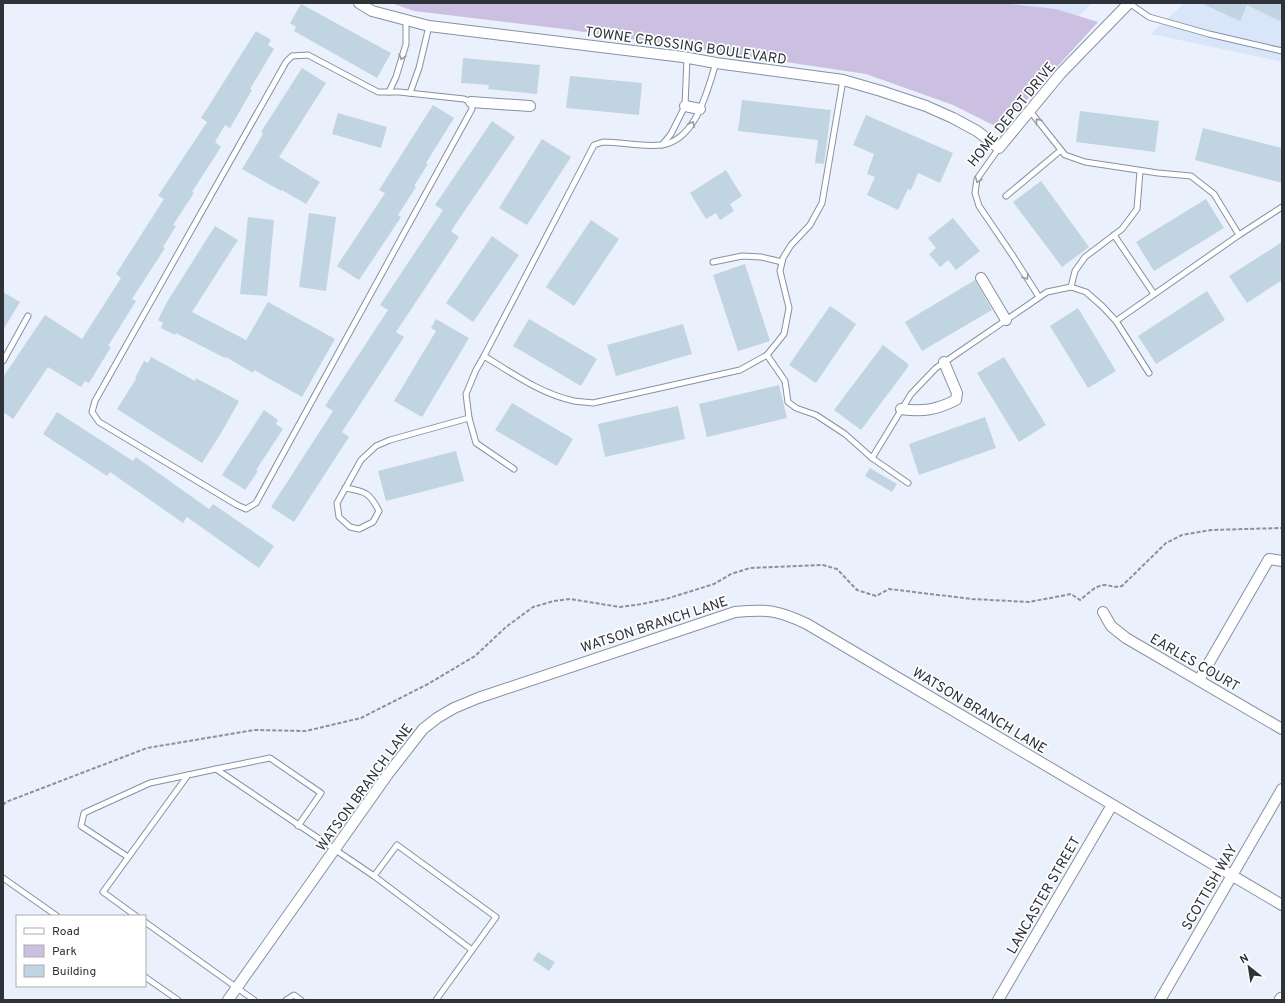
<svg xmlns="http://www.w3.org/2000/svg" width="1285" height="1003" viewBox="0 0 1285 1003" font-family="Overpass,sans-serif">
<style>
.built{fill:#d9e6fa}
.green{fill:#cbc0e2}
.building{fill:#c0d4e2}
.lines{fill:none;stroke-linecap:round;stroke-linejoin:round}
.service-casing{stroke:#8691a2;stroke-width:7}
.minor-casing{stroke:#8691a2;stroke-width:12}
.tertiary-casing{stroke:#8691a2;stroke-width:15}
.path{stroke:#8b919a;stroke-width:2;stroke-dasharray:4 2;stroke-linecap:butt}
.service{stroke:#fff;stroke-width:5}
.minor{stroke:#fff;stroke-width:10}
.tertiary{stroke:#fff;stroke-width:13}
.oneway{stroke:#96999c}
.labels{text-anchor:middle;stroke-width:3.5;stroke-linejoin:round;paint-order:stroke}
.street-label{font-size:14px;fill:#2e333a;stroke:#fefefe}
</style>
<rect width="100%" height="100%" fill="#eaf1fc"/>
<g class="built">
<path d="M1003,3H1092L1079,16L1056,9Z"/>
<path d="M1184,3H1282V62L1151,34Z"/>
</g>
<path class="green" d="M391,3H1003L1056,9L1098,22L1004,125H993L953,105L866,74L564,29L414,11Z"/>
<g class="building">
<path d="M1201,3H1282V22L1247,5L1240,21Z"/>
<path d="M301,4L391,53L377,78L294,31L296,27L290,23Z"/>
<path d="M256,31L271,40L268,45L274,49L250,89L252,90L230,128L225,125L215,142L221,147L192,192L194,193L173,225L176,226L163,247L165,248L132,299L136,301L108,346L111,347L89,383L85,381L81,387L48,367L13,419L3,412V377L45,315L82,339L121,278L116,274L164,199L158,196L207,122L201,118Z"/>
<path d="M463,58L540,65L537,94L488,89L489,85L461,83Z"/>
<path d="M302,68L326,83L279,157L320,182L306,204L282,190L281,191L242,169L263,134L261,132Z"/>
<path d="M570,76L642,83L639,115L566,108Z"/>
<path d="M742,100L831,110L824,164L815,163L818,140L738,131Z"/>
<path d="M433,105L454,118L426,163L428,164L414,186L416,187L398,215L401,217L359,280L337,266L385,193L379,190Z"/>
<path d="M1080,111L1159,121L1155,152L1076,142Z"/>
<path d="M338,113L387,127L381,148L332,134Z"/>
<path d="M866,115L953,153L940,183L918,173L911,190L908,189L898,210L867,195L875,177L867,174L874,154L853,145Z"/>
<path d="M492,121L515,137L451,231L459,237L396,332L404,337L342,432L349,437L294,522L271,507L333,411L325,406L388,310L380,305L443,210L435,205Z"/>
<path d="M1203,128L1282,148V183L1195,160Z"/>
<path d="M542,139L571,157L527,225L499,208Z"/>
<path d="M726,170L742,196L730,204L734,211L720,220L716,213L706,219L690,193Z"/>
<path d="M1041,181L1089,247L1062,267L1013,202Z"/>
<path d="M1206,199L1224,228L1154,271L1136,242Z"/>
<path d="M309,213L336,217L326,291L299,287Z"/>
<path d="M248,217L274,220L267,296L240,294Z"/>
<path d="M953,218L980,251L956,270L948,260L940,267L929,254L936,248L928,238Z"/>
<path d="M591,220L619,239L574,306L546,287Z"/>
<path d="M215,226L238,240L192,312L246,340L268,302L335,339L302,397L254,370L253,373L226,357L225,358L176,333L175,335L161,328L163,323L158,320L167,302Z"/>
<path d="M492,236L519,255L473,322L446,303Z"/>
<path d="M1282,242V280L1247,303L1229,276Z"/>
<path d="M745,264L770,341L738,351L713,275Z"/>
<path d="M975,280L992,310L922,351L905,322Z"/>
<path d="M1207,291L1225,320L1156,364L1138,336Z"/>
<path d="M3,292L20,302L3,330Z"/>
<path d="M830,306L856,324L816,383L789,365Z"/>
<path d="M1078,308L1116,371L1088,388L1050,326Z"/>
<path d="M436,319L469,338L422,417L394,401L436,331L431,328Z"/>
<path d="M529,319L597,359L581,386L513,346Z"/>
<path d="M683,324L692,354L616,376L607,345Z"/>
<path d="M883,345L908,364V367L861,430L834,410Z"/>
<path d="M151,357L195,381L196,378L239,401L220,435L202,463L117,409L136,379L135,378L144,361L148,363Z"/>
<path d="M1004,357L1046,425L1019,442L977,373Z"/>
<path d="M779,385L787,418L707,437L699,404Z"/>
<path d="M512,403L573,439L557,466L495,430Z"/>
<path d="M678,406L685,439L605,457L598,424Z"/>
<path d="M264,410L278,420L276,424L283,429L256,470L258,471L245,490L222,475Z"/>
<path d="M57,412L133,461L136,457L209,509L213,504L274,546L259,568L187,517L183,523L110,472L107,476L43,434Z"/>
<path d="M985,417L996,448L919,475L909,444Z"/>
<path d="M456,451L464,481L386,501L378,471Z"/>
<path d="M870,468L897,484L892,492L865,476Z"/>
<path d="M538,952L555,962L549,971L533,960Z"/>
</g>
<g class="lines">
<g class="service-casing">
<g id="service">
<path d="M1129,3L1149,17L1209,34L1282,51"/>
<path d="M308,55L378,92H399L464,99L471,102L472,109L256,503L246,509L237,505L99,422L92,412L95,401L286,62L292,56Z"/>
<path d="M389,92L396,77L406,44V21"/>
<path d="M410,93L419,68L429,26"/>
<path d="M1030,111L1065,155L1085,162L1158,173L1191,176L1214,194L1239,235"/>
<path d="M662,145L671,134L685,106L687,58"/>
<path d="M999,148L977,179L975,193L979,206L1013,256L1039,297"/>
<path d="M1006,196L1061,150"/>
<path d="M1114,235L1154,294"/>
<path d="M713,262L742,256L761,257L782,262"/>
<path d="M1071,287L1075,271L1085,257L1122,229L1137,209L1140,171"/>
<path d="M1116,321L1239,235L1282,207"/>
<path d="M767,355L785,381L788,402L796,408L816,415L845,434L872,458L908,483"/>
<path d="M484,356C512,373 541,394 574,401C580,402 587,402 593,403L740,370L767,355L784,334L789,308L780,271L783,258L791,245L810,225L822,203L843,80"/>
<path d="M3,361L28,316"/>
<path d="M872,458L911,394L936,368L1047,292L1071,287L1086,292L1102,306L1116,321L1149,373"/>
<path d="M514,469L476,443L469,418L466,394L476,370L484,356L594,145L603,142C622,142 642,147 661,145C696,141 707,91 716,63"/>
<path d="M345,488C365,491 370,493 379,511L373,522L359,529L350,527L339,517L337,503L361,460L376,446L390,440L469,418"/>
<path d="M216,769L270,758L321,793L298,826"/>
<path d="M128,857L81,826L84,813L150,783L188,775"/>
<path d="M374,876L397,845L496,917L436,1000"/>
<path d="M3,878L57,916"/>
<path d="M136,916L103,892L188,775L216,769L374,876L472,950"/>
<path d="M145,922L254,1000"/>
<path d="M145,977L178,1000"/>
<path d="M286,1000L294,995L301,1000"/>
</g>
</g>
<g class="minor-casing">
<g id="minor">
<path d="M359,3L372,11L429,26L683,57L716,63L843,80L881,91L926,106L953,118L977,131L999,148L1061,73L1129,3"/>
<path d="M471,102L530,106"/>
<path d="M685,106L700,109"/>
<path d="M981,278L1006,320"/>
<path d="M901,409C923,412 936,410 956,400L957,393L944,362"/>
<path d="M1103,612L1111,626L1126,638L1282,729"/>
<path d="M1199,680L1269,559L1282,561"/>
<path d="M228,1000L388,774L423,729L437,718L454,708L478,698L735,612C767,609 778,610 807,624L1282,905"/>
<path d="M998,1000L1112,805"/>
<path d="M1160,1000L1282,789"/>
</g>
</g>
<g class="tertiary-casing">
<path id="tertiary" d="M1281,1000L1282,999"/>
</g>
<path class="path" d="M3,805L6,802L147,748L254,730L306,731L361,718L428,684L475,656L506,627L533,607L554,601L570,599L620,607L642,604L666,599L714,584L731,574L750,568L823,565L837,569L857,590L876,596L889,589L972,599L1029,602L1071,594L1080,600C1088,594 1095,585 1106,585C1112,586 1115,588 1122,586L1166,543L1182,535L1211,530L1282,528"/>
<use href="#service" class="service"/>
<use href="#minor" class="minor"/>
<use href="#tertiary" class="tertiary"/>
</g>
<defs><path id="oneway-chevron" d="M-2-3.5L2.5 0L-2 3.5" fill="none" stroke-width="1.6" stroke-linecap="round" stroke-linejoin="round"/></defs>
<g class="oneway">
<use href="#oneway-chevron" transform="translate(402 57) rotate(105)"/>
<use href="#oneway-chevron" transform="translate(1038 121) rotate(-128)"/>
<use href="#oneway-chevron" transform="translate(692 124) rotate(-60)"/>
<use href="#oneway-chevron" transform="translate(978 180) rotate(111)"/>
<use href="#oneway-chevron" transform="translate(1026 277) rotate(58)"/>
</g>
<g class="labels">
<g class="street-label">
<text transform="translate(686 45) rotate(8)" y="5">TOWNE CROSSING BOULEVARD</text>
<text transform="translate(1011 114) rotate(-51)" y="5">HOME DEPOT DRIVE</text>
<text transform="translate(654 624) rotate(-18)" y="5">WATSON BRANCH LANE</text>
<text transform="translate(1195 662) rotate(30)" y="5">EARLES COURT</text>
<text transform="translate(980 710) rotate(31)" y="5">WATSON BRANCH LANE</text>
<text transform="translate(364 787) rotate(-54)" y="5">WATSON BRANCH LANE</text>
<text transform="translate(1209 887) rotate(-60)" y="5">SCOTTISH WAY</text>
<text transform="translate(1043 895) rotate(-60)" y="5">LANCASTER STREET</text>
</g>
</g>
<rect width="1285" height="1003" fill="none" stroke="#2e333a" stroke-width="8"/>
<rect x="16" y="915" width="130" height="72" fill="#fefefe" stroke="#abadb0"/>
<rect x="24" y="928" width="20" height="6" fill="#ffffff" stroke="#abadb0"/>
<text x="52" y="935" font-size="12" fill="#2e333a">Road</text>
<rect x="24" y="945" width="20" height="12" fill="#cbc0e2" stroke="#abadb0"/>
<text x="52" y="955" font-size="12" fill="#2e333a">Park</text>
<rect x="24" y="965" width="20" height="12" fill="#c0d4e2" stroke="#abadb0"/>
<text x="52" y="975" font-size="12" fill="#2e333a">Building</text>
<g transform="translate(1249 967) rotate(330)" stroke="#fefefe" stroke-width="3" paint-order="stroke">
<path d="M0-3L7 15L0 10L-7 15Z" fill="#2e333a"/>
<text y="-6" font-size="11" font-weight="bold" text-anchor="middle" fill="#2e333a">N</text>
</g>
</svg>
